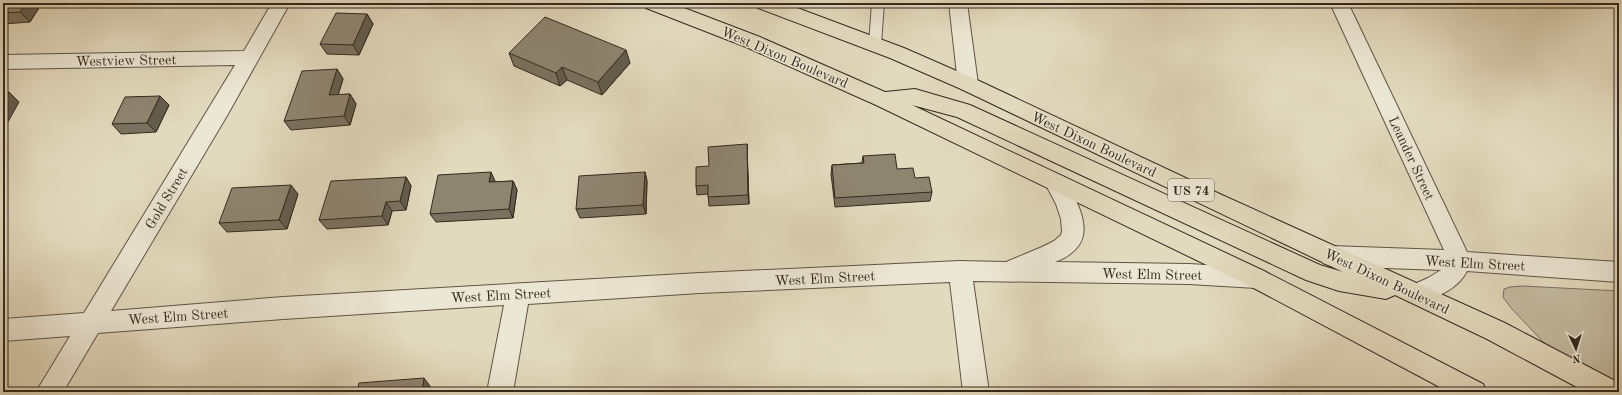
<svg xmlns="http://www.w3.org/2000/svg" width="1622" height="395" viewBox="0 0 1622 395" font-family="'Old Standard TT',serif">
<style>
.green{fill:#c4bca3;stroke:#7c7260}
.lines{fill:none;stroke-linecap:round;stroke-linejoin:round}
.lane-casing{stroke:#5f5545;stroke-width:2}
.street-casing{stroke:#5f5545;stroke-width:2}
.highway-casing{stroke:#33291d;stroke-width:2}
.lane{fill:#ece7d5;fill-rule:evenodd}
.street{fill:#ece7d5;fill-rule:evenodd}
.highway{fill:#e2dabe;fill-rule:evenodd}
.wall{fill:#7a7261;stroke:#33291d}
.shaded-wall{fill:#635d4f;stroke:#33291d}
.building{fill:#8e8571;stroke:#33291d}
.labels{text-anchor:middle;stroke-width:3;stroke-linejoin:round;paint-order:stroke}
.shield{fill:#ece7d5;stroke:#6a6254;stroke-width:1}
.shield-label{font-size:13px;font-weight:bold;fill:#33291d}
.street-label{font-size:14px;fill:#33291d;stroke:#ece7d5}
</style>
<rect width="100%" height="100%" fill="#e2dabe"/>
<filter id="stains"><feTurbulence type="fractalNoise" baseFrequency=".005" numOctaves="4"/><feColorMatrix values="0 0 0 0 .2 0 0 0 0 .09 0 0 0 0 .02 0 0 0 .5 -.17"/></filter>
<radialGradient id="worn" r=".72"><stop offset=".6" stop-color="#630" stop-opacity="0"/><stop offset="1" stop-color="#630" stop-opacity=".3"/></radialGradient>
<path class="green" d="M1523,286L1619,291V385L1549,348L1511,308L1503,297L1504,289L1510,287Z"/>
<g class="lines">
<g class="lane-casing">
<path id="lane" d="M872,3H884L881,44L879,47L875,48L871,47L869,44Z"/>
</g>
<g class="street-casing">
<g id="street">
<path d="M272,3H290L228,114L111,311L283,297L700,273L960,261L1006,262L1042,247L1054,241L1061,235L1062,231L1061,219L1056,204L1045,183L1048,177L1056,174L1064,177C1081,209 1102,244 1055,262L1189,264L1256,268L1264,271L1268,278L1264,285L1256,288L1189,284L973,281L989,392H963L950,282L700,293L528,304L513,392H487L504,305L283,319L98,333L63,392H36L70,336L3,341V319L84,313L235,65L3,69V55L244,51Z"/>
<path d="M949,3H967L978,84L975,89L968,91L961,89L958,84Z"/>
<path d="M1330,3H1348L1467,252L1619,262V282L1467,271C1457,291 1435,297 1416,304L1408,301L1404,294L1408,287L1428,278L1441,270L1331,266L1323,263L1319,256L1323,249L1331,246L1444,250Z"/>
</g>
</g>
<g class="highway-casing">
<path id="highway" d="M644,3H671L760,37L885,92L915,89L970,105L1320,265L1343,272L961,89L890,58L758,8L756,3H784L904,48L975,79L1222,195L1505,323L1619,383V392H1586L1487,339L1395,295L1386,299L1339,291L1306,280L957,117L912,105L1264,271L1483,384L1487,392H1449L1248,285L876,105L746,47L646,8Z"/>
</g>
<use href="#lane" class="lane"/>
<use href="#street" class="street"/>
<use href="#highway" class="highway"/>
</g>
<g class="wall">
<path d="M3,3H42L30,22L3,24Z"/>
<path d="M354,3H399L355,4Z"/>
<path d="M367,14L373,24L359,55L327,54L320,44Z"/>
<path d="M509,53L630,63L602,95L567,80L560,86L514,66Z"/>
<path d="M337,69L343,79L338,95L350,94L356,104L350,125L291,130L284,121Z"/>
<path d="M160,96L169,105L156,132L121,134L112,124Z"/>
<path d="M747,144L749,204L709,206L708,194L697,195L696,186L709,166Z"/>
<path d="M863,156L897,169L915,178L932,192L930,201L835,207L831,174L832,165L862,163Z"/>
<path d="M645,172L647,181L646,214L580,218L576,209Z"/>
<path d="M406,177L411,186L406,210L392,211L388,225L327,229L319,220Z"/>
<path d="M495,181V182L513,181L517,190L513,218L436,222L430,214Z"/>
<path d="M298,194L287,229L227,232L219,223Z"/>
</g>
<g class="shaded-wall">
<path d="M26,3H42L30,22L20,12Z"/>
<path d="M367,14L373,24L359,55L353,45Z"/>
<path d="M626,50L630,63L602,95L598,82Z"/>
<path d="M562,67L567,80L560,86L556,73Z"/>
<path d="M337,69L343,79L335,105L329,95Z"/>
<path d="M9,92L19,102L4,129L3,128V102Z"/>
<path d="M350,94L356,104L350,125L344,116Z"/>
<path d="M160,96L169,105L156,132L147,123Z"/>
<path d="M747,144V154L749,204L748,195Z"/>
<path d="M491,172L495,181L494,192L489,182Z"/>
<path d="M645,172L647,181L646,214L643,205Z"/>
<path d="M406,177L411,186L406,210L400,201Z"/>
<path d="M513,181L517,190L513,218L509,209Z"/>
<path d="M291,185L298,194L287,229L279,220Z"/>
<path d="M386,202L392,211L388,225L382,216Z"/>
<path d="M424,378L430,386L429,392H422Z"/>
<path d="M288,388L293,392H287Z"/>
</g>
<g class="building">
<path d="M3,3H26L20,12L3,13Z"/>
<path d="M336,13L367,14L353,45L320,44Z"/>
<path d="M545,17L626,50L598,82L562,67L556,73L509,53Z"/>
<path d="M337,69L329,95L350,94L344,116L284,121L302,71Z"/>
<path d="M3,92H9L3,102Z"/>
<path d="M160,96L147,123L112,124L125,97Z"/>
<path d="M747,144L748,195L708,197V185L696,186V167L709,166L708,147Z"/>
<path d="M895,154L897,169L913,168L915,178L929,177L932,192L835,198L832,165L864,163L863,156Z"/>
<path d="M491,172L489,182L513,181L509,209L430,214L438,175Z"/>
<path d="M645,172L643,205L576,209L579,176Z"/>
<path d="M406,177L400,201L386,202L382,216L319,220L331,181Z"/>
<path d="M291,185L279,220L219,223L232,188Z"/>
<path d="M424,378L422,392H357L359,383Z"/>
<path d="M288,388L287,392H228Z"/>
<path d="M177,391V392H161Z"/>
</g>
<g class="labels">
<rect class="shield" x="1168" y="179" width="46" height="22" rx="3"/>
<g class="shield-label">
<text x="1191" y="195">US 74</text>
</g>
<g class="street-label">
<text transform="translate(785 57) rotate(23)" y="5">West Dixon Boulevard</text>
<text transform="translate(126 60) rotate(-1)" y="5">Westview Street</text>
<text transform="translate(1094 144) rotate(25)" y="5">West Dixon Boulevard</text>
<text transform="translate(1412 158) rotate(65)" y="5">Leander Street</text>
<text transform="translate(166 198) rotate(-59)" y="5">Gold Street</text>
<text transform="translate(1475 263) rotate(3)" y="5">West Elm Street</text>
<text transform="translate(1152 274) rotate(1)" y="5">West Elm Street</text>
<text transform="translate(825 278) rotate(-3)" y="5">West Elm Street</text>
<text transform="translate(1387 281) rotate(25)" y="5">West Dixon Boulevard</text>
<text transform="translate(501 295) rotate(-3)" y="5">West Elm Street</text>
<text transform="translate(178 316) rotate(-4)" y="5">West Elm Street</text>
</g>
</g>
<rect width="1622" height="395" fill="none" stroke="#e2dabe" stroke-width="16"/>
<rect x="4" y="4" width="1614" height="387" fill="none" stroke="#33291d" stroke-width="2"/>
<rect x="8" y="8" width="1606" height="379" fill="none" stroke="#33291d"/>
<g transform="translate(1576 349) rotate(176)" stroke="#ece7d5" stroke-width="3" paint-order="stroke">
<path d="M0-3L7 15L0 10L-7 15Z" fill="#33291d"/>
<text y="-6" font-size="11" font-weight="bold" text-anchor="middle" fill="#33291d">N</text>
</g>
<rect width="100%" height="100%" filter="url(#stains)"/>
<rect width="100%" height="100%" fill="url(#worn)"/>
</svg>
